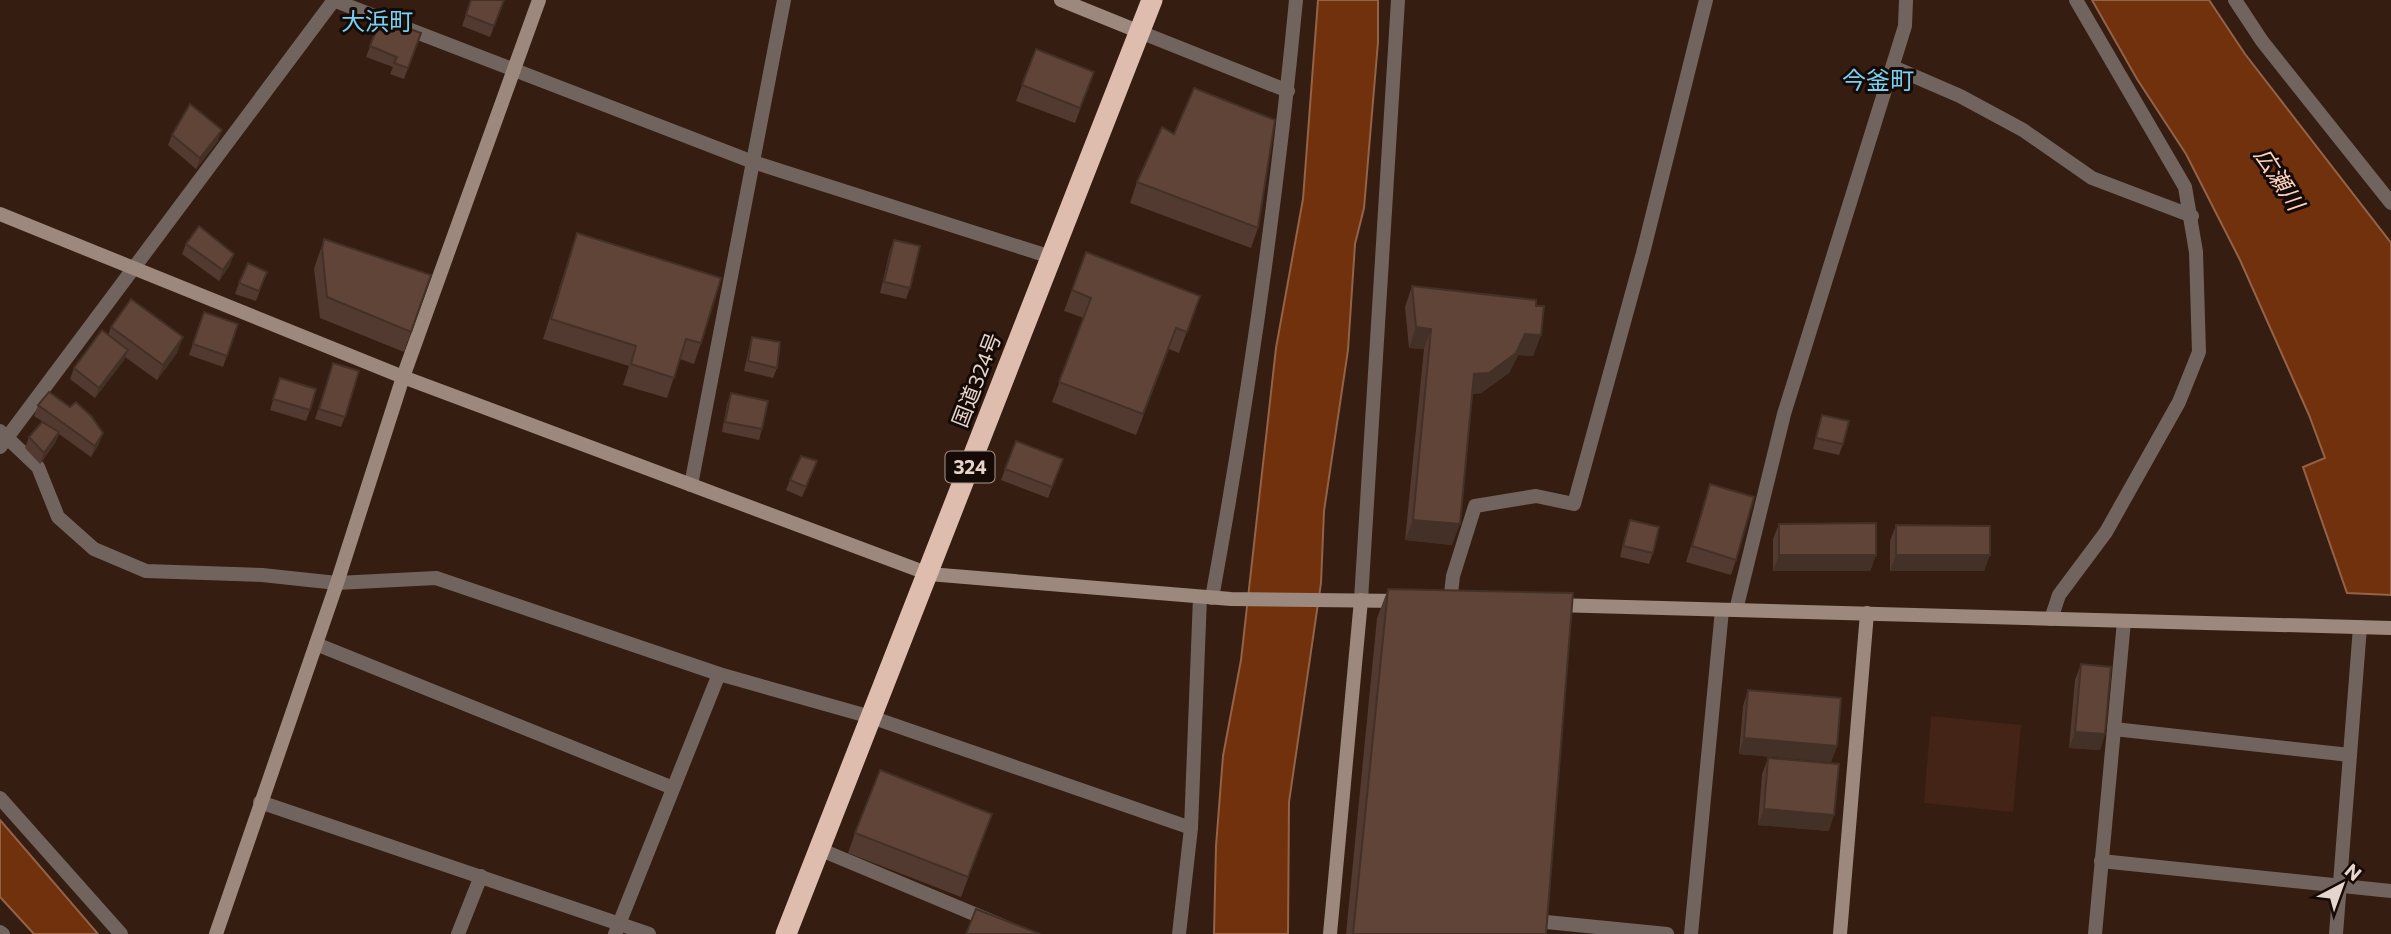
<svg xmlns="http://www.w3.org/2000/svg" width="2391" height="934" viewBox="0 0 2391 934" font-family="Commissioner,'Noto Sans JP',sans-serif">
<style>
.built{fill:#442416}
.water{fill:#71310d;stroke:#946247;stroke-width:2}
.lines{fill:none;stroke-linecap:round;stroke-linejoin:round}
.street{stroke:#71645e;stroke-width:14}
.secondary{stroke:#9d887e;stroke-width:14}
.highway{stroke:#debcae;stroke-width:21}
.wall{fill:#533a30}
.shaded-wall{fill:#433027}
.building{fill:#604438;stroke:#433027;stroke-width:2}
.labels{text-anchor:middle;stroke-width:6;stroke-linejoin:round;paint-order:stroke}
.shield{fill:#150a06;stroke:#a79891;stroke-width:2}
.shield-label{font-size:19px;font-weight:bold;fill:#e6d5cd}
.street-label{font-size:21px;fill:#e6d5cd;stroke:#150a06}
.water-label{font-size:23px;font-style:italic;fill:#fcd3c1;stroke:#150a06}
.quarter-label{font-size:24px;fill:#76d1f4;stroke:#150a06}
</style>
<rect width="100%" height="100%" fill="#351d11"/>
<path class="built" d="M1931,716L2021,725L2013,812L1924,803Z"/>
<g class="water">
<path d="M1318,0H1378V42L1364,208L1355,244L1348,350L1324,511L1321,583L1289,802L1288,934H1214L1216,846L1223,756L1241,660L1276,348L1303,199Z"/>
<path d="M2092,0H2209L2245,54L2391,243V595L2347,593L2303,467L2325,458L2309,415L2240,260L2186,154L2137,79Z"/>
<path d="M0,820L98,934H34L0,897Z"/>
</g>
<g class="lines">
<g class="street">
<path d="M333,0L753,162L1051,257"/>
<path d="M2235,0L2262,41L2391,203"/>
<path d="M1140,32L1288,91"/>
<path d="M1893,67L1960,96L2023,130L2092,178L2192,216"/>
<path d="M0,431L38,467L58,517L94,549L146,571L262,575L337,583L436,578L719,674L871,717L1191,828"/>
<path d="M0,447L334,0"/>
<path d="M691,485L784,0"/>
<path d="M1212,598C1248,400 1277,200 1296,0"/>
<path d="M1361,600L1398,0"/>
<path d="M1450,602L1453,576L1475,506L1536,496L1574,504L1643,253L1706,0"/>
<path d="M1736,610L1784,414L1905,26L1906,0"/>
<path d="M2051,619L2059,595L2106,532L2179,402L2199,352L2196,252L2185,187L2076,0"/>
<path d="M316,644L673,788"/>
<path d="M2114,729L2350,755"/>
<path d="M0,798L121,934"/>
<path d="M260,802L649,934"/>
<path d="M819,849L1022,934"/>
<path d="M2101,861L2391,891"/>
<path d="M1546,922L1667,934"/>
<path d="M0,932L3,934"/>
<path d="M458,934L481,876"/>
<path d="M615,934L719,674"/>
<path d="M1179,934L1191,828L1200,597"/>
<path d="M1691,934L1722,610"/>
<path d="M2095,934L2124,621"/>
<path d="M2336,934L2360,627"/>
</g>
<g class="secondary">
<path d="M1061,0L1140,32"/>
<path d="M0,214L403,377L929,574L1231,599L1400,601"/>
<path d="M1554,605L2391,628"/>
<path d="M216,934L337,583L403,377L539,0"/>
<path d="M1330,934L1361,600"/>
<path d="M1840,934L1867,613"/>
</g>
<path class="highway" d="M786,934L1152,0"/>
</g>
<g class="wall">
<path d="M471,0H504L490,37L462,26Z"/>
<path d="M381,18L421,33L404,79L390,74L393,67L366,57Z"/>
<path d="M1036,49L1094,72L1075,123L1016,101Z"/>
<path d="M1174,134L1258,228L1251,248L1130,203L1137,182Z"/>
<path d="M172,135L218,141L196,169L168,145Z"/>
<path d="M577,233L701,343L694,364L680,359L667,398L623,385L629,366L543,339L570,254Z"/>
<path d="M324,239L431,275L404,352L320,318L314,269Z"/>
<path d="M894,240L910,288L906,299L880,293L890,250Z"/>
<path d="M186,244L230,265L219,281L182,254Z"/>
<path d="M1086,252L1200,296L1179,353L1169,349L1136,435L1052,402L1084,318L1064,311Z"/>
<path d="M267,272L256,301L235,294L239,283Z"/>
<path d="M1412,286L1536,306L1541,335L1533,356L1518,355L1509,373L1481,393L1473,394L1452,545L1405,540L1424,349L1409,348L1405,307Z"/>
<path d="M204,312L238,324L223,367L189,355Z"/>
<path d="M111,327L177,353L157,380L125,357L124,360L95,398L70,379L74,368L108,335Z"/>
<path d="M752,337L777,368L773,378L744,371L749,348Z"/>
<path d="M333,363L345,417L341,427L315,419Z"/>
<path d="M280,378L310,410L306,421L270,410Z"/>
<path d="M731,393L762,429L759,440L722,432L727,404Z"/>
<path d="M38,405L99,444L91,457L59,434L55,443L40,464L25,448L29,437L45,423L34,416Z"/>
<path d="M1822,415L1843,444L1839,455L1813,449Z"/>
<path d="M1016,441L1063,459L1048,498L1001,480Z"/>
<path d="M813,472L802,497L786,490L790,480Z"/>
<path d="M1710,484L1736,560L1731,575L1686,562Z"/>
<path d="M1630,520L1653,553L1649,564L1620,557L1626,531Z"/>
<path d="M1779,524L1876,555L1870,571H1773V539Z"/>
<path d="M1896,525L1984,571H1890V541Z"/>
<path d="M1388,589L1546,934H1346L1377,618Z"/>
<path d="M2081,664L2105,734L2100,750L2069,748L2075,680Z"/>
<path d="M1748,690L1837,746L1831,762L1739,754L1743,706Z"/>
<path d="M1768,758L1829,831L1758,825L1762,774Z"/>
<path d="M992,814L961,897L848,853L855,833Z"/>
</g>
<g class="shaded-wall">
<path d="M222,130L218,141L196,169L200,158Z"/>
<path d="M234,254L230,265L219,281L223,270Z"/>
<path d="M1416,327L1431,329L1424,349L1409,348Z"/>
<path d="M1525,334L1541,335L1533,356L1518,355L1509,373L1481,393L1467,394L1474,374Z"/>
<path d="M183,337L177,353L157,380L163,365Z"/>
<path d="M128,350L124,360L95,398L99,388Z"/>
<path d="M59,432L55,443L40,464L44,453Z"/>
<path d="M103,433L99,444L91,457L95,446Z"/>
<path d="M1413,520L1460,524L1452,545L1405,540Z"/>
<path d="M1779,555H1876L1870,571H1773Z"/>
<path d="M1896,555H1990L1984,571H1890Z"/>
<path d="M2075,732L2105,734L2100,750L2069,748Z"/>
<path d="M1744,738L1837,746L1831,762L1739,754Z"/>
<path d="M1764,809L1834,815L1829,831L1758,825Z"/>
</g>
<g class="building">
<path d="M471,0H504L494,26L466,15Z"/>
<path d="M381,18L421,33L408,68L394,63L397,57L370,46Z"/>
<path d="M1036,49L1094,72L1080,108L1022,85Z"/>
<path d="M1194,88L1275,120L1258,228L1137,182L1162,127L1174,134Z"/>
<path d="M190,104L222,130L200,158L172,135Z"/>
<path d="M199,226L234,254L223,270L186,244Z"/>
<path d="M577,233L721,278L701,343L686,339L674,378L631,364L636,346L551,319Z"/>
<path d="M324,239L431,275L411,332L327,297L322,249Z"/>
<path d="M894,240L920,246L910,288L884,282Z"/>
<path d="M1086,252L1200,296L1187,332L1176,328L1143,414L1059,382L1091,298L1072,290Z"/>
<path d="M248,263L267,272L259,291L239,283Z"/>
<path d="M1412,286L1536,300V306H1544L1541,335L1525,334L1516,353L1489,373L1474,374L1460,524L1413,520L1431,329L1416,327Z"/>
<path d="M131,299L183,337L163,365L111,327Z"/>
<path d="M204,312L238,324L227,356L193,344Z"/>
<path d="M102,330L128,350L99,388L74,368Z"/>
<path d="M752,337L780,342L777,368L748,361Z"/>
<path d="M333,363L359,371L345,417L319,409Z"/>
<path d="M280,378L316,389L310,410L273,399Z"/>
<path d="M49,392L70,407L76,402L92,417L103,433L95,446L38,405Z"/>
<path d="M731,393L768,401L762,429L725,422Z"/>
<path d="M1822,415L1849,421L1843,444L1816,438Z"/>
<path d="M42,422L59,432L44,453L29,437Z"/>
<path d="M1016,441L1063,459L1052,487L1005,469Z"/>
<path d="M801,456L817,461L806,487L790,480Z"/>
<path d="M1710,484L1754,497L1736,560L1692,546Z"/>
<path d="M1630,520L1659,527L1653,553L1623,546Z"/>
<path d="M1876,523V555H1779V524Z"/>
<path d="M1896,525L1990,526V555H1896Z"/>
<path d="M1388,589L1573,593L1546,934H1353Z"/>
<path d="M2081,664L2111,667L2105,734L2075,732Z"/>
<path d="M1748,690L1841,698L1837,746L1744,738Z"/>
<path d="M1768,758L1839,764L1834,815L1764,809Z"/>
<path d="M880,770L992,814L968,877L855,833Z"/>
<path d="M976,909L1040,934H966Z"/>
</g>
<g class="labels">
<rect class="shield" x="945.5" y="451.5" width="49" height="31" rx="5"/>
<g class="shield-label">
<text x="970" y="474">324</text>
</g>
<g class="street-label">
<text transform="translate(977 380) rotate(-69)" y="7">国道324号</text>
</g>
<g class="water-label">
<text transform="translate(2279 179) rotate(57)" y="8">広瀬川</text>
</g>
<g class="quarter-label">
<text x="377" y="30">大浜町</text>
<text x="1878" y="89">今釜町</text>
</g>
</g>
<g transform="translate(2342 885) rotate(41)" stroke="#150a06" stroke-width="5" paint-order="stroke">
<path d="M0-5L12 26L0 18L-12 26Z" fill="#e6d5cd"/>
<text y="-10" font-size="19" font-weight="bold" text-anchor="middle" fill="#e6d5cd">N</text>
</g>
</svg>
